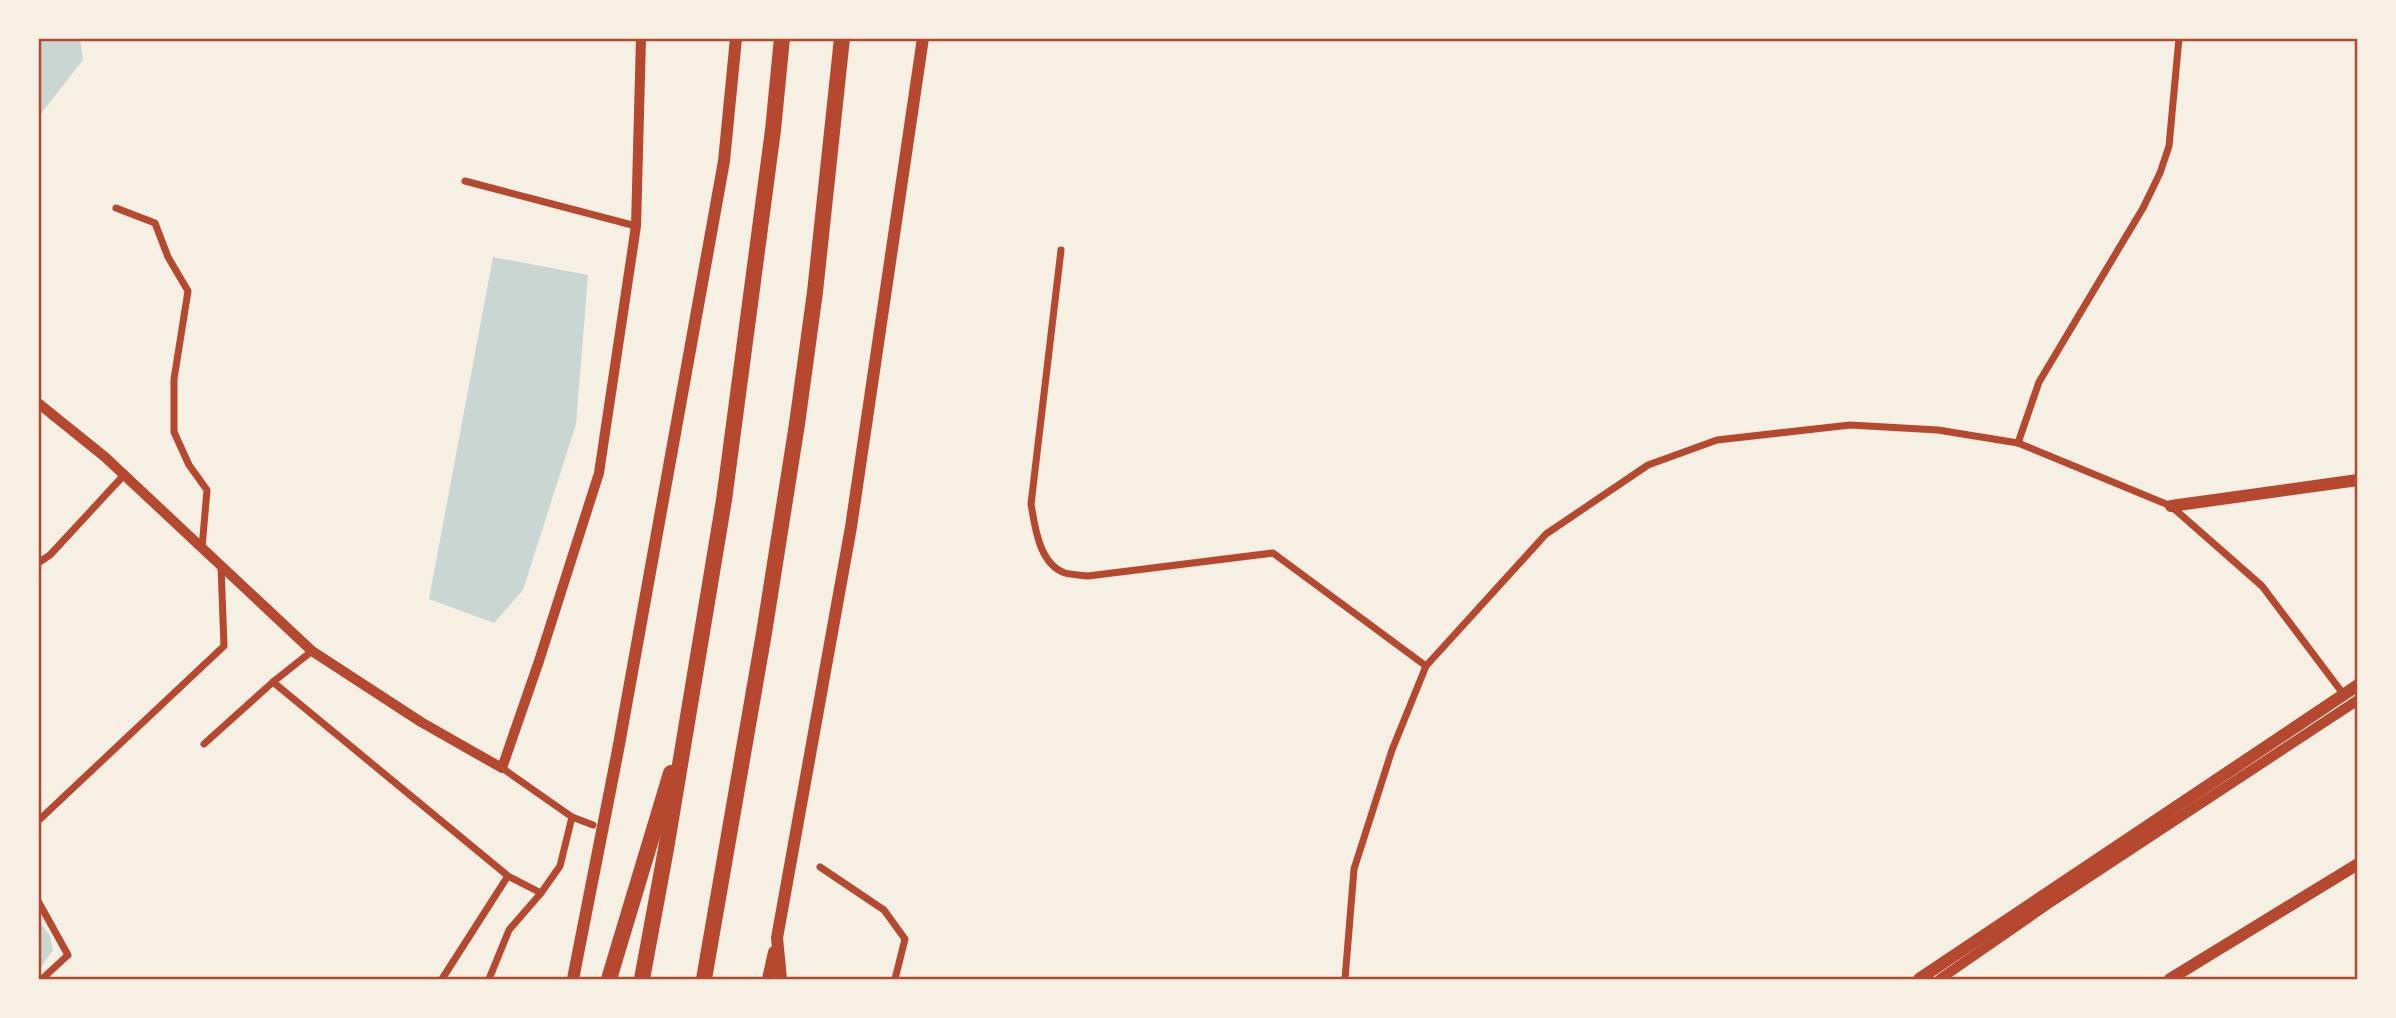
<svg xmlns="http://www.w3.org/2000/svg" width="2396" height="1018" viewBox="0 0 2396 1018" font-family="Karla,sans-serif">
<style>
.water{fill:#c9d6d2}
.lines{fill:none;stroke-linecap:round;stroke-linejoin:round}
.minor{stroke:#b5482f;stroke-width:7}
.tertiary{stroke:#b5482f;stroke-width:10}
.secondary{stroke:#b5482f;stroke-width:12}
.motorway{stroke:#b5482f;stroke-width:16}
.neatline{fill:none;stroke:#b5482f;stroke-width:2.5}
</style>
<rect width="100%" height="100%" fill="#f6efe4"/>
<g class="water">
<path d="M39,38L80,39L83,60L39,116Z"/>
<path d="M493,257L588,275L576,424L523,590L494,623L429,599Z"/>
<path d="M38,920L50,936L53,950L39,970Z"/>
</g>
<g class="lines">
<g class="minor">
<path d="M465,181L636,226"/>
<path d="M116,208L155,223L168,257L188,291L174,379V432L189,465L207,490L202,548"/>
<path d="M1061,250L1031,504C1035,527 1039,564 1065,573C1072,575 1081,575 1088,576L1273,553L1426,666"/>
<path d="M2018,443L2039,382L2143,208L2160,173L2169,146L2179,38"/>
<path d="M38,563L50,555L124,475"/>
<path d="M273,682L508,876"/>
<path d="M204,744L273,682L312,651"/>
<path d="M502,768L572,817L593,825"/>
<path d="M38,821L224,646L221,566"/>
<path d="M820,867L884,910L905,939L895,979"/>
<path d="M38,901L68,955L42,979"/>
<path d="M442,979L508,876L541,893"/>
<path d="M489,979L509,930L541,893L560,866L572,817"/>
<path d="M1345,979L1354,869L1392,750L1426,666L1546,534L1648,465L1717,440L1850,425L1938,430L2018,443L2171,506L2262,586L2344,695"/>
</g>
<g class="tertiary">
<path d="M38,403L105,457L312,651L421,722L502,768L539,661L599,473L636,226L641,38"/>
<path d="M1940,979L2051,902L2358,700"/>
</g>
<g class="secondary">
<path d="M2171,506L2358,480"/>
<path d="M573,979L618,750L724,161L736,38"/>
<path d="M768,979L774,952"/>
<path d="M781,979L777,938L851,527L923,38"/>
<path d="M1919,979L2358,685"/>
<path d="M2170,979L2358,864"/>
</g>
<g class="motorway">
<path d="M609,979L671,773"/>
<path d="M642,979L666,849L724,500L773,130L782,38"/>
<path d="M704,979L764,633L797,424L815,292L842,38"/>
</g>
</g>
<rect width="2396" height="1018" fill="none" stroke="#f6efe4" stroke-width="80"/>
<rect x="40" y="40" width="2316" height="938" class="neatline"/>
</svg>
